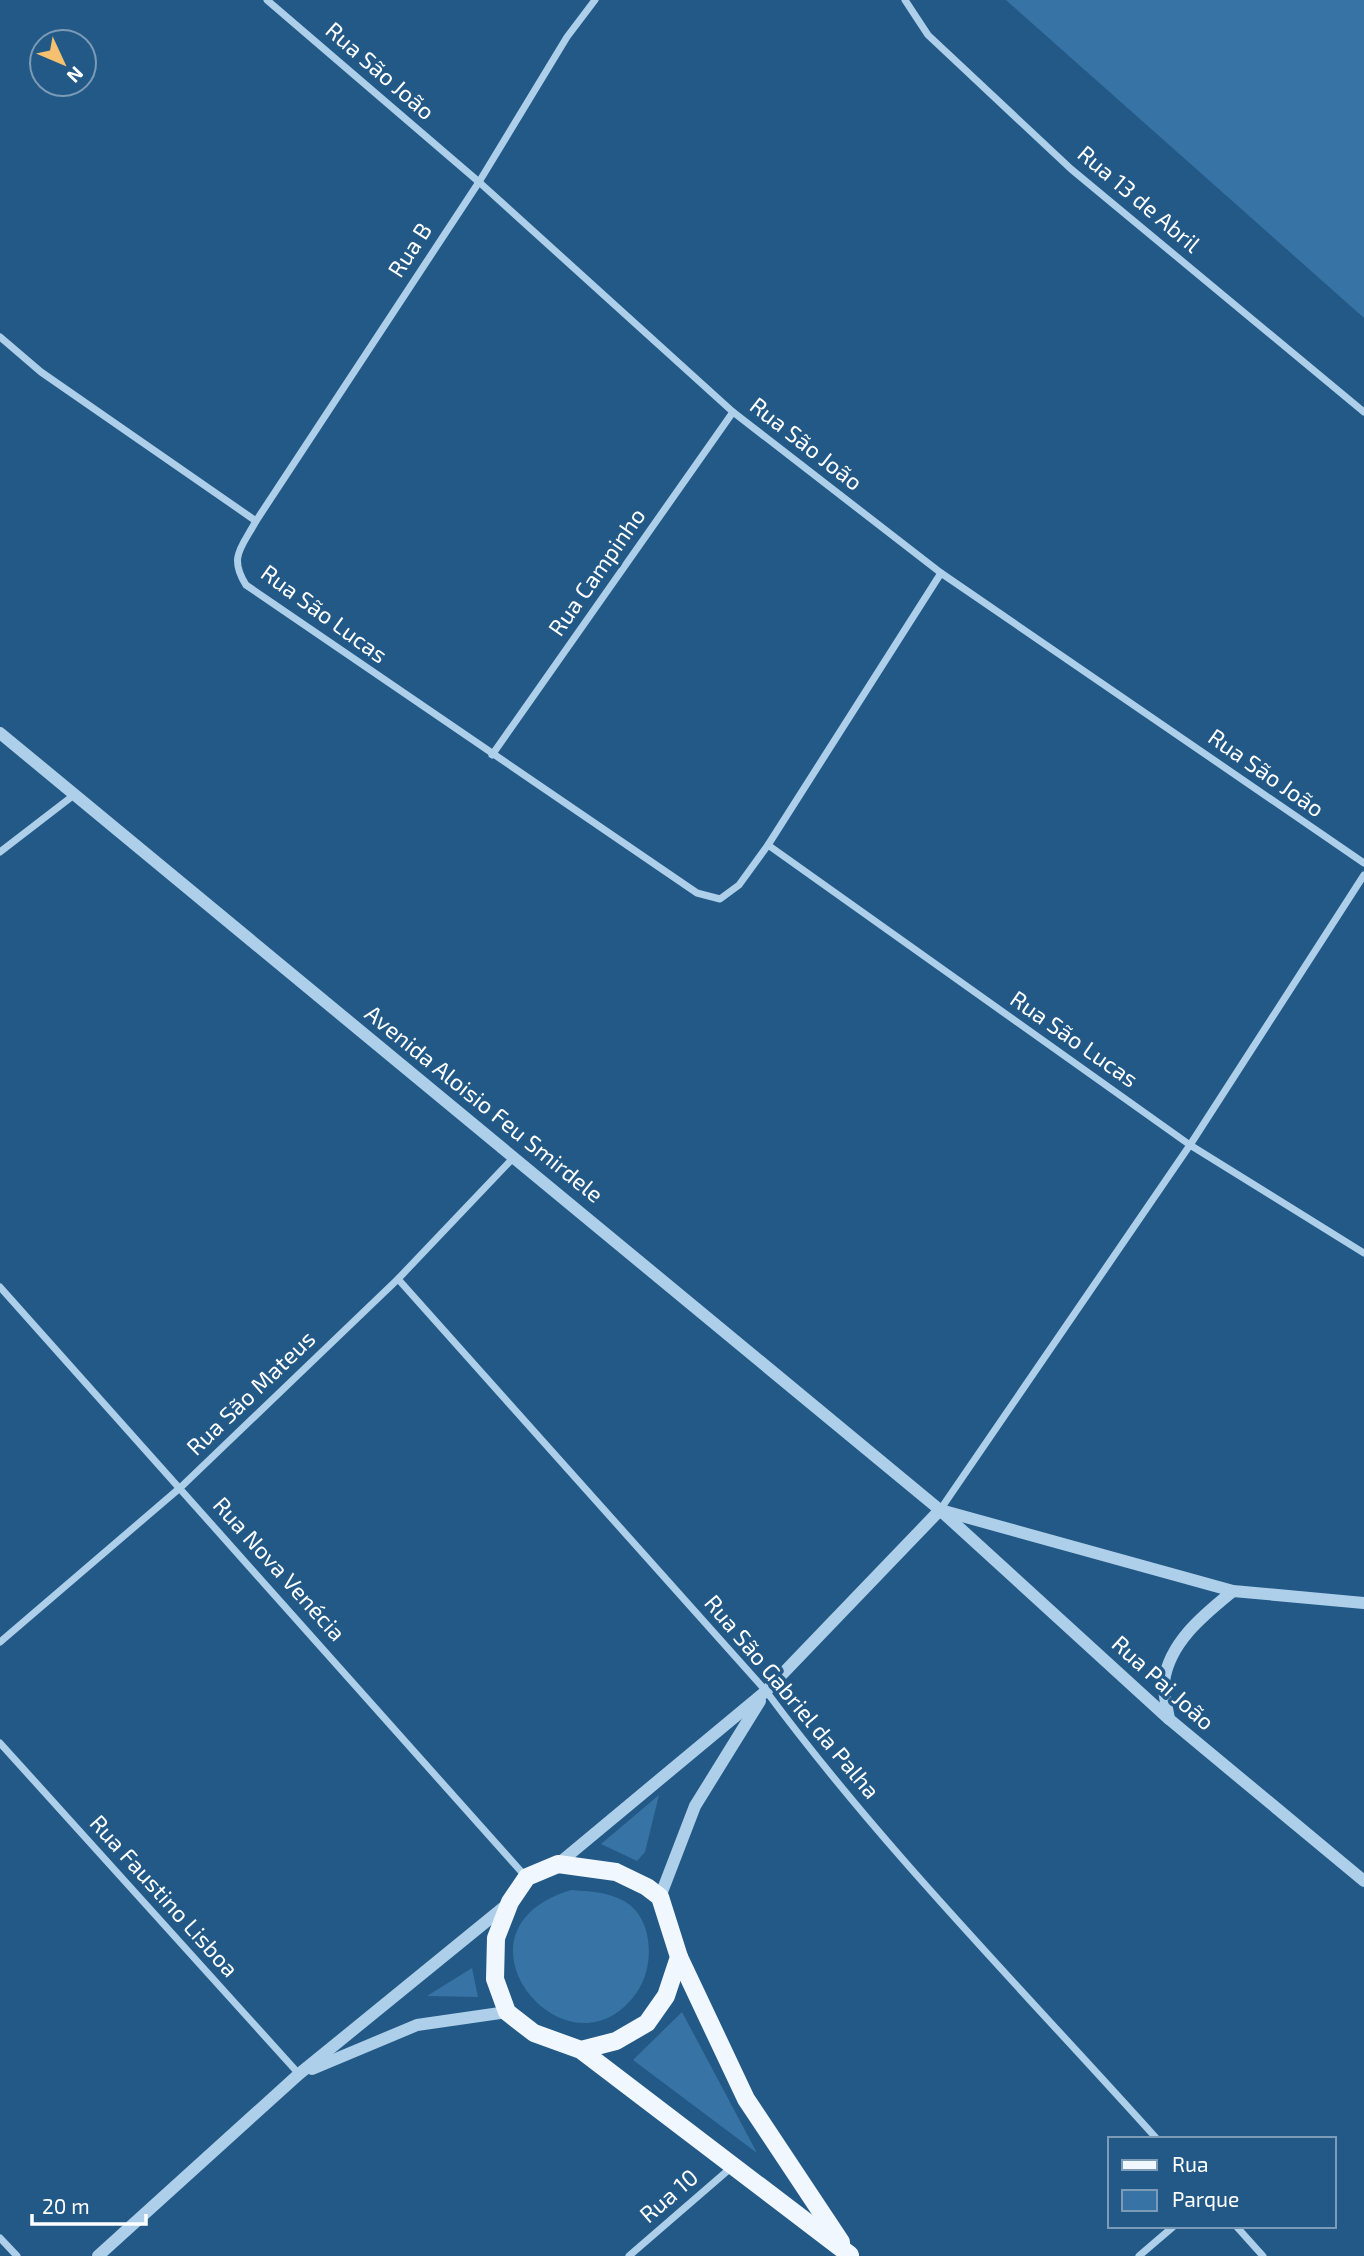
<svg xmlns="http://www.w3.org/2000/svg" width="1364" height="2256" viewBox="0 0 1364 2256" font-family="'Exo 2',sans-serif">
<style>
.green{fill:#3773a4}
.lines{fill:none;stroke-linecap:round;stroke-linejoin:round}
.minor{stroke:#aecfe9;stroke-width:7}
.tertiary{stroke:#aecfe9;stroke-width:12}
.primary{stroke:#f1f7fe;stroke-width:18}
.labels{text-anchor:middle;stroke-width:7;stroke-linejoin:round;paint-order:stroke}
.street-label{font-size:23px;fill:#fff;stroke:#235987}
</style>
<rect width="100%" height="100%" fill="#235987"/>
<g class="green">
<path d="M1006,0H1364V318Z"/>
<path d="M659,1795L645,1852L637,1861L601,1844Z"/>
<path d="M571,1890C588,1891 608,1892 624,1901C654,1918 655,1966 637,1992C570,2089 436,1931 571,1890Z"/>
<path d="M472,1968L478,1997L427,1996Z"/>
<path d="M682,2012L757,2153L633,2060Z"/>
</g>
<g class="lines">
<g class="minor">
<path d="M267,0L479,182L733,412L941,573L1364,863"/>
<path d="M595,0L567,37L479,182L256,521C242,547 228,557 246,585L697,893L720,899L739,885L768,845L941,573"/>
<path d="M905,0L928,35L1071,169L1364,412"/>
<path d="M0,337L41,372L256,521"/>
<path d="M492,755L733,412"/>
<path d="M768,845L1190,1145L1364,1253"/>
<path d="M0,852L74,795"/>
<path d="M398,1279L766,1691C884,1850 1025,1992 1157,2139"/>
<path d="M0,1287L526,1877"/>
<path d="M940,1510L1190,1145L1364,875"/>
<path d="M0,1642L181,1487L398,1279L514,1157"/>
<path d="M0,1743L299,2074"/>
<path d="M1236,2226L1263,2256"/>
<path d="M0,2238L17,2256"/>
<path d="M629,2256L733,2166"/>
<path d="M1139,2256L1174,2226"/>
</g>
<g class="tertiary">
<path d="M0,733L940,1510L1169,1719L1364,1881"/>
<path d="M944,1511L1233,1591L1364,1603"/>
<path d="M1169,1719C1167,1707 1163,1692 1164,1681C1170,1641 1205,1614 1233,1591"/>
<path d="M558,1864L766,1691L940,1510"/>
<path d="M660,1897L695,1806L760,1701"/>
<path d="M312,2069L417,2025L507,2012"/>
<path d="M98,2256L299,2074L509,1903"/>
</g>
<g class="primary">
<path d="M679,1957L746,2099L841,2242"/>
<path d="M581,2050L616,2041L647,2023L666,1996L679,1957L660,1897L647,1887L616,1872L558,1864L527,1877L510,1902L496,1938L495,1979L507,2012L534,2033L581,2050L850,2255"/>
</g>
</g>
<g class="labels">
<g class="street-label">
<text transform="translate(380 71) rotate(41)" y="8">Rua São João</text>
<text transform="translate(1139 199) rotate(40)" y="8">Rua 13 de Abril</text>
<text transform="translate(410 250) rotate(-57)" y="8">Rua B</text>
<text transform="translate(806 444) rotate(38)" y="8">Rua São João</text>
<text transform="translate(597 572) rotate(-55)" y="8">Rua Campinho</text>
<text transform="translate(324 614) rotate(36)" y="8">Rua São Lucas</text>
<text transform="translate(1266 773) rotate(35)" y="8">Rua São João</text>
<text transform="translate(1074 1039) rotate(35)" y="8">Rua São Lucas</text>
<text transform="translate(484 1104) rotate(39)" y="8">Avenida Aloisio Feu Smirdele</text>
<text transform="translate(251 1393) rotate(-44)" y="8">Rua São Mateus</text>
<text transform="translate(279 1569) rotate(48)" y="8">Rua Nova Venécia</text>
<text transform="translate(1163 1683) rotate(42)" y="8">Rua Pai João</text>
<text transform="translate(792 1697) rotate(50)" y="8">Rua São Gabriel da Palha</text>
<text transform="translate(164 1896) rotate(48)" y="8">Rua Faustino Lisboa</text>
<text transform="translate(669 2196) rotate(-41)" y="8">Rua 10</text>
</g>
</g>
<rect x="1108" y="2137" width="228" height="91" fill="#235987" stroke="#7b9bb7" stroke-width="2"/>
<rect x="1122" y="2160" width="35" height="10" fill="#f1f7fe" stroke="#7b9bb7" stroke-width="2"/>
<text x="1172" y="2172" font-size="21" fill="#ffffff">Rua</text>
<rect x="1122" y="2190" width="35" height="21" fill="#3773a4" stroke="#7b9bb7" stroke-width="2"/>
<text x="1172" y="2207" font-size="21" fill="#ffffff">Parque</text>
<g transform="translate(63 63) rotate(134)"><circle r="33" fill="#235987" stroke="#7b9bb7" stroke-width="2"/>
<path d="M0-5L12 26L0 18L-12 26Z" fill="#f5c170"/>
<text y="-10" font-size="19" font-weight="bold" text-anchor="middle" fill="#ffffff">N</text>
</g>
<path d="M32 2214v10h114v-10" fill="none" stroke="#ffffff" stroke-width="3.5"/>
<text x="42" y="2214" font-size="21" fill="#ffffff" stroke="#235987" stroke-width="5" paint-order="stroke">20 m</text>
</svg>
